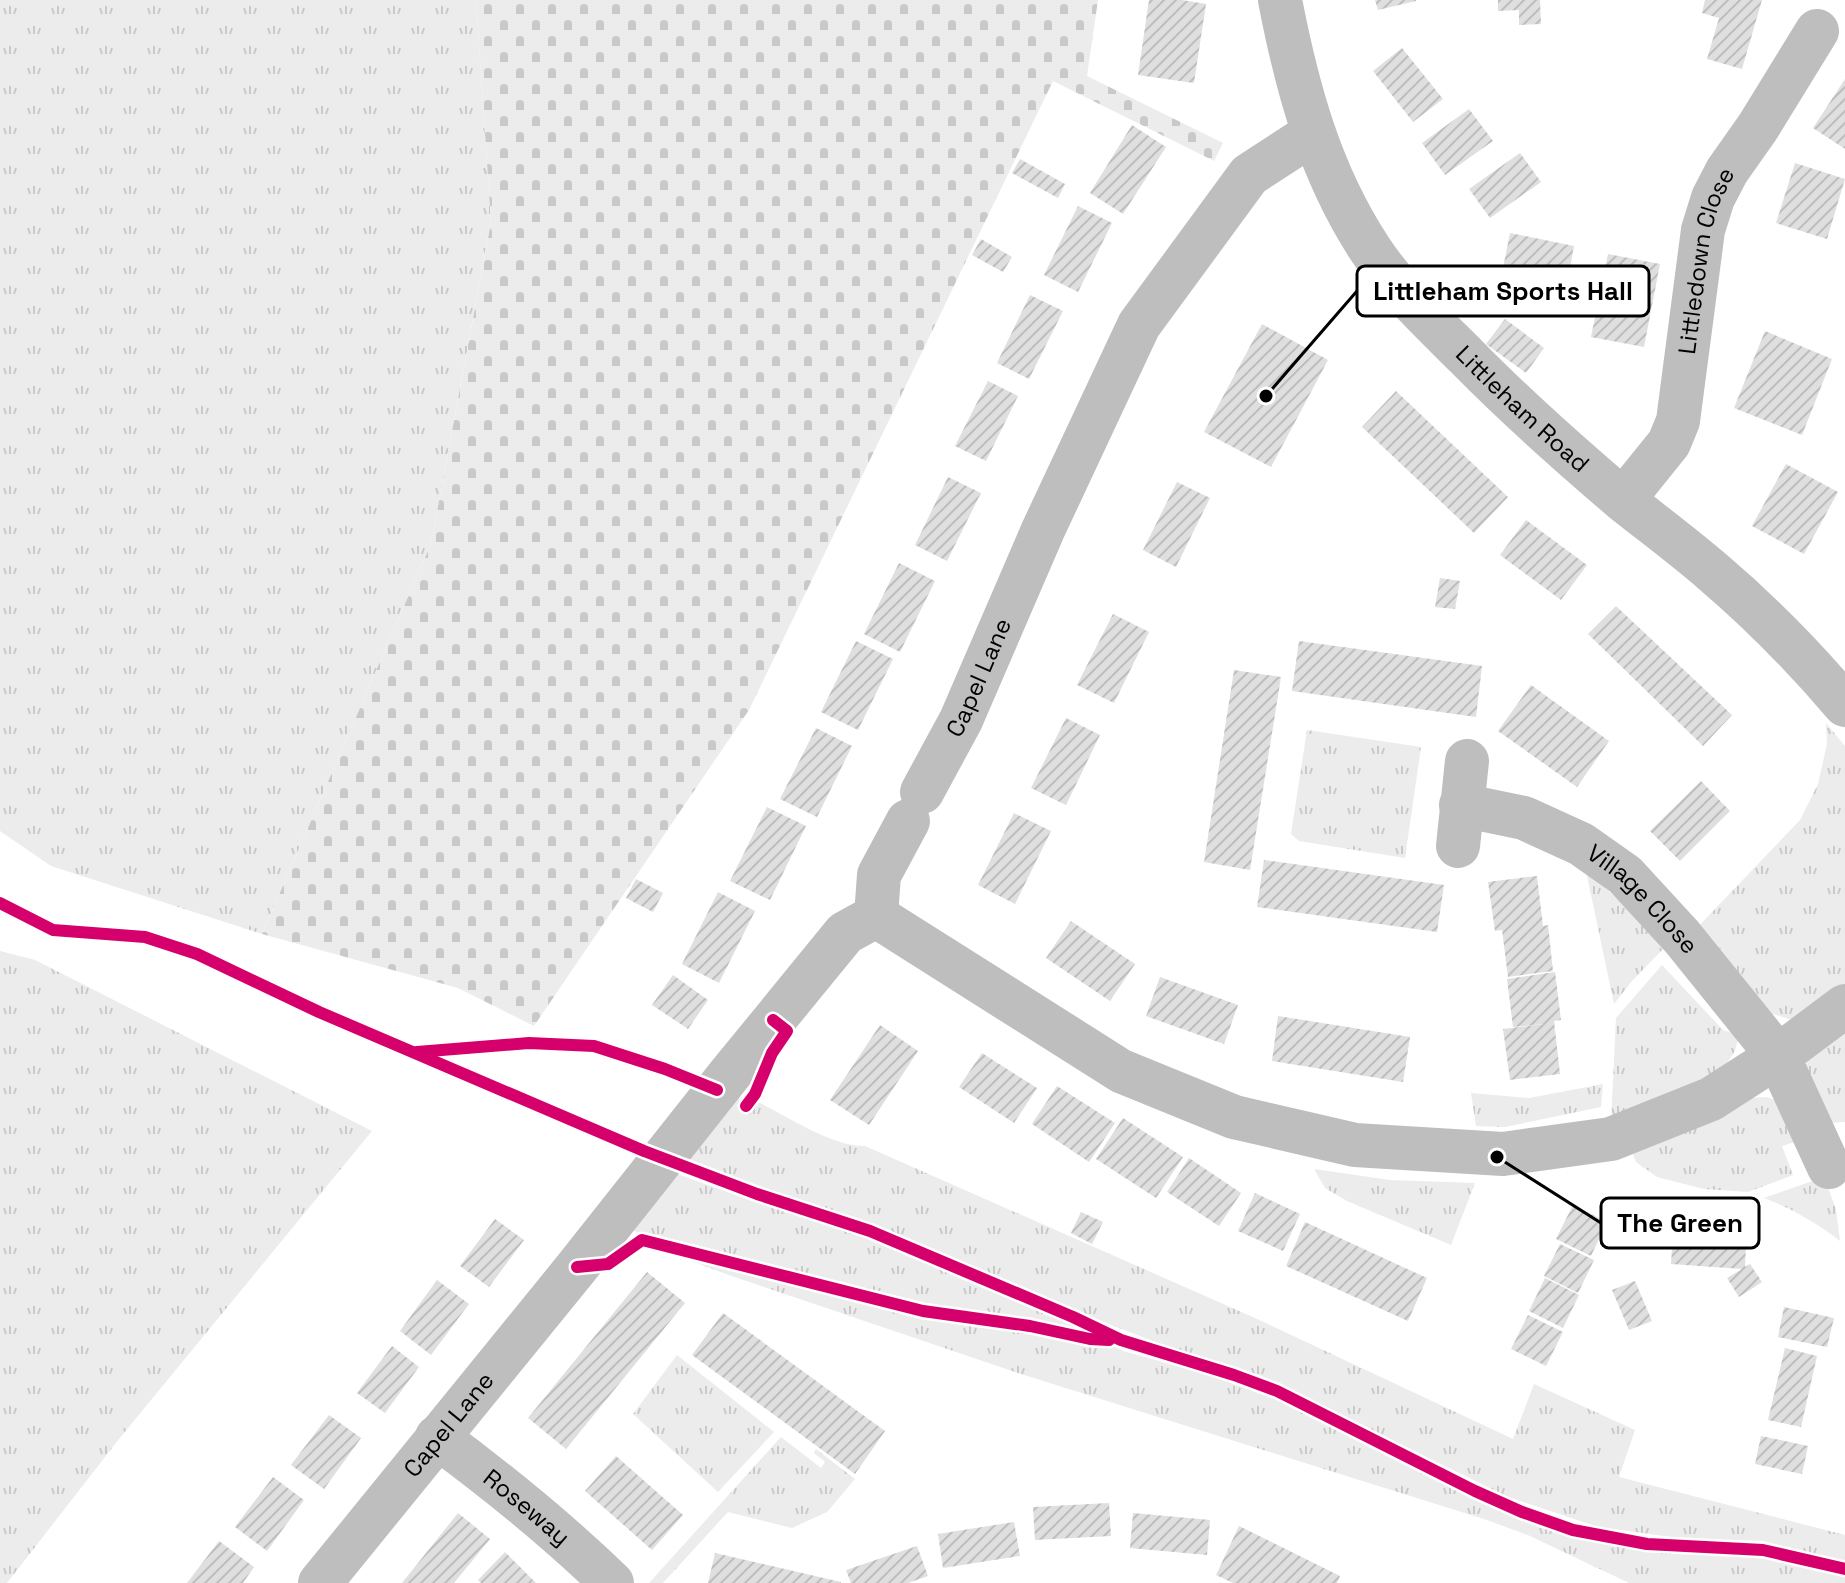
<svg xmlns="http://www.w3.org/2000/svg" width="1845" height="1583" viewBox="0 0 1845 1583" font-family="'Space Grotesk',sans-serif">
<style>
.grass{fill:url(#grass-tufts)}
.cemetery{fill:url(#cemetery-stones)}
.building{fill:url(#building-hatch)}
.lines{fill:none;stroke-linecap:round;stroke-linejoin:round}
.minor{stroke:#bebebe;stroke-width:44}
.cycleway-casing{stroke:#fff;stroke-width:17}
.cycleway{stroke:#d6006c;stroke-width:12}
.labels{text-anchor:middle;stroke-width:7;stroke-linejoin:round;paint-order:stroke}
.street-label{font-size:24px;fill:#000;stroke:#fff}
.leader{fill:none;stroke:#000;stroke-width:3}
.callout-dot{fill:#000;stroke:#fff;stroke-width:3}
.callout{fill:#fff;stroke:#000;stroke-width:3}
.callout-label{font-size:26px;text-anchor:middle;font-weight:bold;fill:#000}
</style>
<defs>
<pattern id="grass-tufts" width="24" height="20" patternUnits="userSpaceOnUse" patternTransform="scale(2)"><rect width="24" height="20" fill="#ececec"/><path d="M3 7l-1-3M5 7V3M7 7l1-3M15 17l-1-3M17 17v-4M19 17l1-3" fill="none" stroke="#c9c9c9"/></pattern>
<pattern id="cemetery-stones" width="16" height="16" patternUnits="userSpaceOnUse" patternTransform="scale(2)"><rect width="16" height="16" fill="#ececec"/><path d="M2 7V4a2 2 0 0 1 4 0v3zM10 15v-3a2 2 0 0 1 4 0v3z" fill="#c9c9c9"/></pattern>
<pattern id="building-hatch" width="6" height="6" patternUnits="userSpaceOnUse" patternTransform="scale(2)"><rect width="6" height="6" fill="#dfdfdf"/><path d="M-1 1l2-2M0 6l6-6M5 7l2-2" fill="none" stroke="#bebebe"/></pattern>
</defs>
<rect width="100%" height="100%" fill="#fff"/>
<g class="grass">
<path d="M0,0H476L491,221L431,544L262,934L51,866L0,831Z"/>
<path d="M1826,723L1845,746V988L1792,1020L1764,1011L1693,932L1800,820L1818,784L1827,744Z"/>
<path d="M1307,730L1421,747L1405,858L1299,841L1291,834Z"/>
<path d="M1586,871L1631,911L1665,947L1632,981L1614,1004Z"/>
<path d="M0,951L35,960L372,1131L119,1439L7,1583H0Z"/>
<path d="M1662,965L1723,1030L1739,1035L1735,1051L1721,1072L1611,1122L1616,1018Z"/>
<path d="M1845,1028V1122L1830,1123L1803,1071L1813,1050Z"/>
<path d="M1603,1084L1601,1107L1505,1127L1476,1126L1471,1093L1529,1098Z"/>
<path d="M745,1096C779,1110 829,1147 865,1146L1255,1318L1513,1439L1534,1384L1635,1430L1619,1477L1845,1535V1562L1763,1541L1679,1538L1598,1527L1508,1497L1286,1388L1228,1365L1185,1353L1100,1321L878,1227L680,1159L726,1104Z"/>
<path d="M1766,1097L1785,1103L1795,1142L1782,1146L1793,1175L1748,1192L1704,1189L1657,1177L1636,1162L1630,1147L1748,1098Z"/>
<path d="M1314,1169L1390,1180L1475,1183L1451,1245L1347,1201L1325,1188Z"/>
<path d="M672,1172L750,1200L826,1222L925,1261L1036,1305L1123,1351L1210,1375L1288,1404L1426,1475L1502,1512L1553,1530L1609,1545L1657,1551L1758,1556L1845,1577V1583H1629L1530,1536L1487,1520L1021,1374L723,1273L652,1246L629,1226Z"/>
<path d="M1824,1177L1836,1209L1840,1241C1817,1223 1791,1208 1764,1198Z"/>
<path d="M677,1355L774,1432L718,1492L633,1414Z"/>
<path d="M781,1437L821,1468L825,1462L814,1453L816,1449L855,1479L827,1512L792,1528L728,1512L663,1583H649Z"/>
</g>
<path class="cemetery" d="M476,0H1098L1087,76L1223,143L1214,161L1053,81L749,710L534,1026L458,988L262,934L431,544L491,222Z"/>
<g class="building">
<path d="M1149,0H1182L1206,4L1194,83L1138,75Z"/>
<path d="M1375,0H1416V1L1378,10Z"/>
<path d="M1498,0H1540L1541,24L1519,25V10L1498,11Z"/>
<path d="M1705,0H1762L1742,69L1707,59L1719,18L1702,13Z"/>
<path d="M1402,48L1443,99L1413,122L1373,71Z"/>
<path d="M1845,79V149L1813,128Z"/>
<path d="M1469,109L1493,141L1445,175L1422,143Z"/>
<path d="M1132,125L1166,147L1123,214L1090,193Z"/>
<path d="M1520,153L1541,182L1490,218L1469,189Z"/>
<path d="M1020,159L1065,184L1058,198L1012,173Z"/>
<path d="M1795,163L1845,179L1827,239L1776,223Z"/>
<path d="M1078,206L1112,223L1078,292L1044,275Z"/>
<path d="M1510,233L1574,246L1565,295L1500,283Z"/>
<path d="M981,239L1012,257L1003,272L972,255Z"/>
<path d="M1608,254L1660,264L1644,347L1591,337Z"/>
<path d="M1030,295L1063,311L1029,379L997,363Z"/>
<path d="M1505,319L1544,348L1526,373L1486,344Z"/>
<path d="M1262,324L1328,360L1271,467L1204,432Z"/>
<path d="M1765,331L1832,359L1802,435L1734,408Z"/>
<path d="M988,381L1018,396L986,461L955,446Z"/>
<path d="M1396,391L1508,497L1474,533L1362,427Z"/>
<path d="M1786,464L1838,492L1804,554L1752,526Z"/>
<path d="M948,477L981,493L947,561L915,545Z"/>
<path d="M1177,482L1210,498L1176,567L1143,550Z"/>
<path d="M1526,520L1587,565L1561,600L1500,555Z"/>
<path d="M899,563L935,581L900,652L864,634Z"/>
<path d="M1440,578L1460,581L1455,609L1435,607Z"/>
<path d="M1616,606L1732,715L1703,746L1588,634Z"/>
<path d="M1113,614L1149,632L1114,703L1077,685Z"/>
<path d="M856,641L893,659L858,730L821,712Z"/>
<path d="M1299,641L1482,666L1476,717L1292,691Z"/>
<path d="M1234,670L1281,677L1250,870L1204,862Z"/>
<path d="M1531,685L1609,741L1577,787L1498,731Z"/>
<path d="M1066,718L1100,735L1066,805L1031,788Z"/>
<path d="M816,728L852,746L817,817L780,799Z"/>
<path d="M1701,781L1730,811L1680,861L1650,831Z"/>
<path d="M767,807L806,826L770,900L730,881Z"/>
<path d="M1014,813L1051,831L1015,904L978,885Z"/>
<path d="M1264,860L1444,885L1437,932L1257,907Z"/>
<path d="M1537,876L1543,926L1548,925L1553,971L1508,977L1502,930L1495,931L1488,882Z"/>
<path d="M636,879L663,893L653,912L626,898Z"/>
<path d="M718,892L755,911L719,983L682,964Z"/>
<path d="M1071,921L1135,964L1110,1001L1046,958Z"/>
<path d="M1555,972L1561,1020L1554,1021L1560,1074L1510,1080L1503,1029L1544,1024L1513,1027L1507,979Z"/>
<path d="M673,975L708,1000L688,1029L652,1005Z"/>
<path d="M1160,977L1238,1005L1224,1044L1146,1016Z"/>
<path d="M1278,1016L1410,1037L1403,1082L1272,1061Z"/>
<path d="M880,1025L918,1051L869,1125L830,1100Z"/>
<path d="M982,1053L1037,1088L1014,1123L959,1087Z"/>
<path d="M1057,1086L1115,1123L1089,1162L1032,1124Z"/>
<path d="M1123,1118L1183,1157L1156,1198L1096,1159Z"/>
<path d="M1189,1158L1241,1193L1219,1226L1167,1192Z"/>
<path d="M1255,1193L1300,1214L1283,1251L1238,1231Z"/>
<path d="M1573,1205L1607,1222L1591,1256L1556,1239Z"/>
<path d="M1081,1212L1103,1222L1092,1244L1071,1233Z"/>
<path d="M1674,1217L1747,1222L1745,1267L1750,1264L1762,1282L1739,1297L1727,1278L1742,1269L1671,1264Z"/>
<path d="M495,1219L524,1240L489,1287L460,1266Z"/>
<path d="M1305,1222L1427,1278L1408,1321L1286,1266Z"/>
<path d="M1560,1244L1594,1260L1578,1293L1544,1276Z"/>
<path d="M647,1272L685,1303L566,1449L528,1418Z"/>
<path d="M1545,1278L1579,1295L1563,1328L1529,1311Z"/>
<path d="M437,1280L469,1304L431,1355L400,1331Z"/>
<path d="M1635,1281L1652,1321L1629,1330L1612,1290Z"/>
<path d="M1784,1307L1834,1318L1827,1347L1778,1337Z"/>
<path d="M723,1313L885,1431L855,1474L692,1355Z"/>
<path d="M1528,1315L1563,1332L1546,1366L1511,1349Z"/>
<path d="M392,1346L419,1367L385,1413L357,1393Z"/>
<path d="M1785,1348L1817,1356L1801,1427L1768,1420Z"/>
<path d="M329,1415L361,1438L324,1489L291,1465Z"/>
<path d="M1761,1436L1808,1446L1802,1474L1755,1464Z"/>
<path d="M616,1456L683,1515L652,1550L585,1491Z"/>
<path d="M273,1477L304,1500L267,1551L235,1527Z"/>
<path d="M1109,1503L1111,1536L1035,1540L1033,1507Z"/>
<path d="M458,1513L490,1539L454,1583H402Z"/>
<path d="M1133,1513L1210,1520L1207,1555L1130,1548Z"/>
<path d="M1014,1522L1020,1556L943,1568L938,1534Z"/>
<path d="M1239,1526L1340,1576L1337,1583H1233L1216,1575Z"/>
<path d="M219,1541L254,1567L243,1583H187Z"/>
<path d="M917,1546L928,1576L908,1583H851L846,1570Z"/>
<path d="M505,1552L536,1583H481L478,1580Z"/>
<path d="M715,1553L841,1582V1583H708Z"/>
</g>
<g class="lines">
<g class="minor">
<path id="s1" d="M1280,0C1297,88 1320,173 1370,249C1396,289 1433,323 1467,357C1516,407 1569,454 1623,500C1653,524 1684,547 1713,572C1760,612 1805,658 1845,705"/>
<path id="s2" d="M1623,500L1669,443L1678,421L1703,230L1713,198L1727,171L1758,127L1817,31"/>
<path id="s3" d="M922,792L961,720L1043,530L1139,325L1249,175L1312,134"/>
<path id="s4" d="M1461,805L1524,818L1581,844L1625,875L1682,937L1778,1056L1829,1167"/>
<path d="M1458,846L1467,761"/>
<path d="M876,916L1121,1071L1234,1117L1355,1145L1503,1154L1611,1139L1711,1099L1778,1056L1845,1006"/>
<path d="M876,916L879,875L908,821"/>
<path id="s5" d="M437,1437C498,1482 557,1530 612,1583"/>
<path id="s6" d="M320,1583L577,1267L729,1075L845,933L876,916"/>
</g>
<g class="cycleway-casing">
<g id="cycleway">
<path d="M0,903L53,930L145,937L197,954L319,1012L644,1151L757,1194L870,1231L1073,1317L1121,1340L1234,1375L1277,1391L1475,1491L1522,1512L1573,1530L1647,1544L1763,1550L1845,1569"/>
<path d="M417,1052L529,1043L594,1046L665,1069L717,1090"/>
<path d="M746,1106L755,1094L772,1053L787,1031L773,1020"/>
<path d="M577,1267L608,1264L642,1240L923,1311L1030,1326L1090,1339L1109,1340"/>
</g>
</g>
<use href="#cycleway" class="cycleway"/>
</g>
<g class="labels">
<g class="street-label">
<text dy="8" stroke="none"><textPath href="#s2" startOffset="260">Littledown Close</textPath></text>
<text dy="8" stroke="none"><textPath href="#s1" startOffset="488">Littleham Road</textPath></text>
<text dy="8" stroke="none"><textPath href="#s3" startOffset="128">Capel Lane</textPath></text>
<text dy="8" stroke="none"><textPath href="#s4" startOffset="210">Village Close</textPath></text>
<text dy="8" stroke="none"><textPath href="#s6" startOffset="204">Capel Lane</textPath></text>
<text dy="8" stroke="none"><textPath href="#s5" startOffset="114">Roseway</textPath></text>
</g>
</g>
<path class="leader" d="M1266 396L1357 291M1497 1157L1601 1223"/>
<g class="callout-dot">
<circle cx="1266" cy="396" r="8"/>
<circle cx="1497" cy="1157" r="8"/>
</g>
<g class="callout">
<rect x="1357" y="266" width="292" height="50" rx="8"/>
<rect x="1601" y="1198" width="158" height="50" rx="8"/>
</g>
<g class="callout-label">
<text x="1503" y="300">Littleham Sports Hall</text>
<text x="1680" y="1232">The Green</text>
</g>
</svg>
